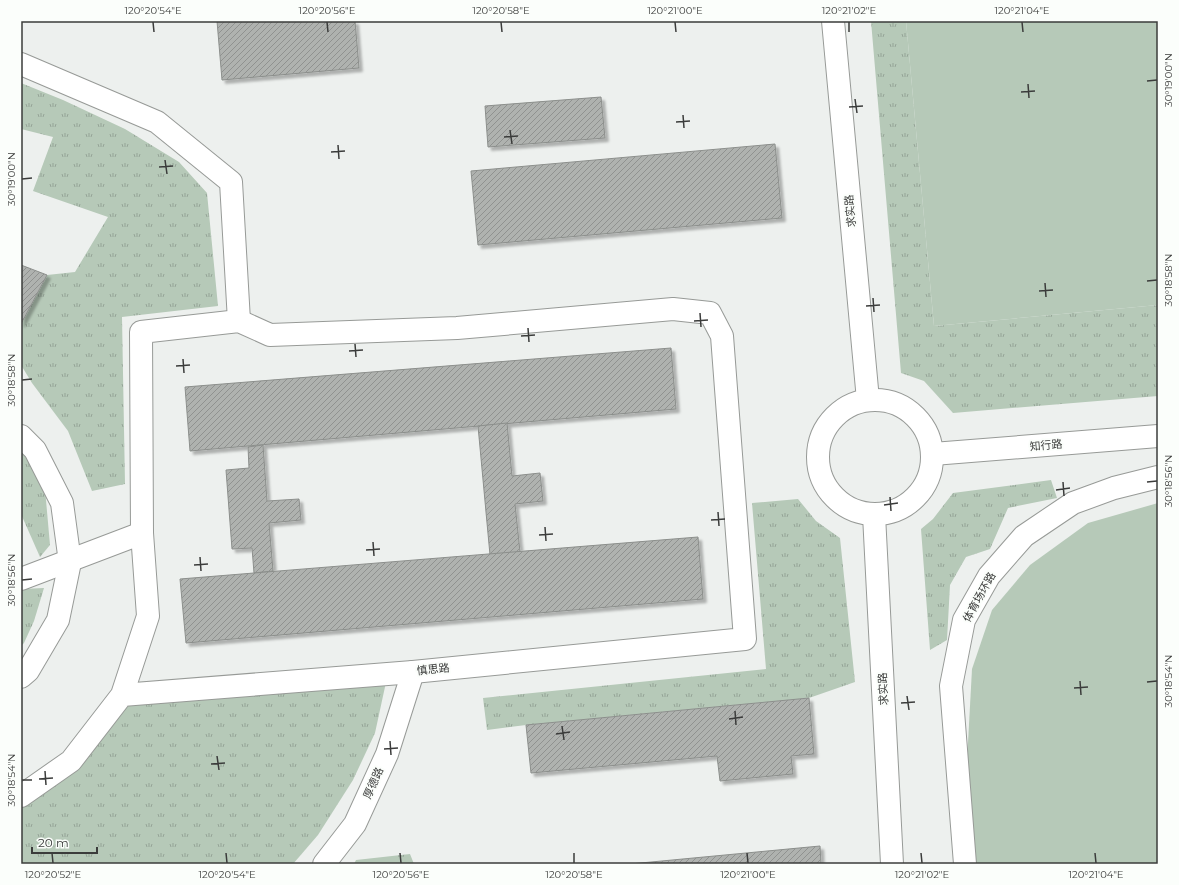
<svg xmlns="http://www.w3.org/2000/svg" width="1179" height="885" viewBox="0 0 1179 885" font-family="Montserrat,'Noto Sans SC',sans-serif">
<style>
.grass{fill:url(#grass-tufts)}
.park{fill:#b6c9b8}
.building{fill:url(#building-hatch);stroke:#8c8f8c;filter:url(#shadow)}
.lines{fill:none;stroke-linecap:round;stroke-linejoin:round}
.minor-casing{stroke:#979a97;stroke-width:24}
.minor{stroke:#fff;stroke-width:22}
.ticks{fill:none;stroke:#3b3c3b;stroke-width:1.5}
.labels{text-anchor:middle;stroke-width:4;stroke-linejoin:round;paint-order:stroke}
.street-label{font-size:11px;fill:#3b3c3b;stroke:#fbfefb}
.neatline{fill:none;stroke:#3b3c3b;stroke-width:1.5}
.ticks-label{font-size:10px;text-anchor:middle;fill:#3b3c3b}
</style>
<defs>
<pattern id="grass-tufts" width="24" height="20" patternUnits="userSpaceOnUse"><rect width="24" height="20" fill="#b6c9b8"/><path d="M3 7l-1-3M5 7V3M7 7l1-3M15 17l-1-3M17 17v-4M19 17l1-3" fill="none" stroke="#95a497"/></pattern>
<pattern id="building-hatch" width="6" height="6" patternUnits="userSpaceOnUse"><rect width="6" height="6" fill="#afb2af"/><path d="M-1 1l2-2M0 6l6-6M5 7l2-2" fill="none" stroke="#909290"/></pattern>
<filter id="shadow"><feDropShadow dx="3.5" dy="3.5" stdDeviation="1" flood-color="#0004"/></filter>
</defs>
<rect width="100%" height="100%" fill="#edf0ee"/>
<g class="grass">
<path d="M871,21H906L934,326L1158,305V396L953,413L924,381L901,373Z"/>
<path d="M21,83L63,100L125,129L179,162L207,193L218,306L122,317L125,484L92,491L68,431L32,383L21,365V324L47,275L75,272L108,217L33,191L53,137L21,129Z"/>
<path d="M21,449L45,489L50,545L40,557L21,514Z"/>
<path d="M1051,480L1057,498L1008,508L990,549L966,557L950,585L947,640L930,650L921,529L933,519L953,493Z"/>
<path d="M798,499L816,521L840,538L855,682L809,698L526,725L487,730L483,698L766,669L752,503Z"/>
<path d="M44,588L34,621L24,643L21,646V589Z"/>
<path d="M388,673L375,733L353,780L318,835L293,864H21V796L122,695Z"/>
<path d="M410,854L414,864H354L356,860Z"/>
</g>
<g class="park">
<path d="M906,21H1158V305L934,326Z"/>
<path d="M1158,503V864H971L965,798L972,669L992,610L1030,565L1088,523Z"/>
</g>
<g class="building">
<path d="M217,21H355L359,68L222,80Z"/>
<path d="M601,97L605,138L488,147L485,106Z"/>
<path d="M775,144L782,218L478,245L471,171Z"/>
<path d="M21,265L47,275L21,324Z"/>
<path d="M671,348L676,409L190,451L185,387Z"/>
<path d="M507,423L512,476L540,473L543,501L515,504L520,552L490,555L478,426Z"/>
<path d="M263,445L267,501L299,499L301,520L269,523L273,571L254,573L252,548L232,549L226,470L249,468L248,447Z"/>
<path d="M698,537L703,599L186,643L180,579Z"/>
<path d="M809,698L814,754L791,756L793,774L720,781L717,756L531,773L526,725Z"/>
<path d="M820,846L821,864H630Z"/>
</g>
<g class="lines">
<g class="minor-casing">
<g id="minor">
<path d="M833,21L868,400"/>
<path d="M21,64L157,122L231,182L239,321"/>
<circle cx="875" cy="457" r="57"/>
<path d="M21,436L35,450L62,503L70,562L58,620L28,671L21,677"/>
<path d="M933,454L1158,436"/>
<path d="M874,515L892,864"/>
<path d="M21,579L142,533"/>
<path d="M21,796L71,761L122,695L148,616L142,533L141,332L239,321L270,335L457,328L673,309L710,313L722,336L745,639L413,672L122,695"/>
<path d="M324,864L355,824L387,754L413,672"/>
<path d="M965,864L951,686L964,620L989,576L1024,536L1073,503L1114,488L1158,477"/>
</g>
</g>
<use href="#minor" class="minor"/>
</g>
<path class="ticks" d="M153,22L154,32M327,22L328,32M501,22L502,32M675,22L676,32M849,22V32M1022,22L1023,32M1147,81L1157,80M1028,84L1029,98M1021,92L1035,91M855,99L857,113M849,107L863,106M683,115L684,128M676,122L690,121M510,130L512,144M504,137L518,136M338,145L339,159M331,152L345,151M165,160L167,174M159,167L173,166M22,179L32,178M1147,281L1157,280M1045,283L1046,297M1039,291L1053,290M873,298L874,312M866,306L880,305M700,313L701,327M694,321L708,320M528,328L529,342M521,336L535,335M355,344L356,357M349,351L363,350M183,359L184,373M176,366L190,365M22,380L32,379M1063,482L1064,496M1147,482L1157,481M1056,490L1070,488M890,497L891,511M884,505L898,503M718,512L719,526M711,520L725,519M545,527L546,541M539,535L553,534M373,542L374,556M366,550L380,549M200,557L201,571M194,565L208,564M22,580L32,579M1080,681L1081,695M1147,682L1157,681M1074,688L1088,687M907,696L909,710M901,703L915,702M735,711L736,725M729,719L743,717M562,726L564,740M556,734L570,732M390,741L391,755M384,749L398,748M217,756L219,770M211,764L225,763M45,771L46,785M39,779L53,778M22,780H32M52,853L53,863M226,853L227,863M400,853L401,863M574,853V863M747,853L748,863M921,853L922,863M1095,853L1096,863"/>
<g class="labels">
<g class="street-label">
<text transform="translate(850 211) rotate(-95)" y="4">求实路</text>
<text transform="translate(1046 445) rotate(-5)" y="4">知行路</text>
<text transform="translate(979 597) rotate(-61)" y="4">体育场环路</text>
<text transform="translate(433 669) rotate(-6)" y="4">慎思路</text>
<text transform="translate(883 689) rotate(-93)" y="4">求实路</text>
<text transform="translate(373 783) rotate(-66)" y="4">厚德路</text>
</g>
</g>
<rect width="1179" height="885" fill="none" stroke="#fbfefb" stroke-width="44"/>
<path d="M32 847v6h65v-6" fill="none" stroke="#3b3c3b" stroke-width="2"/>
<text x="38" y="847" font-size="12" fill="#3b3c3b" stroke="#fbfefb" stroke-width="3" paint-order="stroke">20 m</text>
<rect x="22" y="22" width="1135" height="841" class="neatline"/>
<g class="ticks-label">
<text x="153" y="14">120°20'54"E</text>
<text x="327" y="14">120°20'56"E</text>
<text x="501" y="14">120°20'58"E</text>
<text x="675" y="14">120°21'00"E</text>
<text x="849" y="14">120°21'02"E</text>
<text x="1022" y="14">120°21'04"E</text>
<text transform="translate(1168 80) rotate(-90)" y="4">30°19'00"N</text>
<text transform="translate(11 179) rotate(-90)" y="4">30°19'00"N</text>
<text transform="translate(1168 280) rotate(-90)" y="4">30°18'58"N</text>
<text transform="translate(11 380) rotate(-90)" y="4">30°18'58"N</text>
<text transform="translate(1168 481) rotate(-90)" y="4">30°18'56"N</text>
<text transform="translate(11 580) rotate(-90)" y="4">30°18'56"N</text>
<text transform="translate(1168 681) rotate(-90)" y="4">30°18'54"N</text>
<text transform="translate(11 780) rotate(-90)" y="4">30°18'54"N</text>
<text x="53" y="878">120°20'52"E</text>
<text x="227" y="878">120°20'54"E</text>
<text x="401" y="878">120°20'56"E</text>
<text x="574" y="878">120°20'58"E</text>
<text x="748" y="878">120°21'00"E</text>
<text x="922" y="878">120°21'02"E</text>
<text x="1096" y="878">120°21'04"E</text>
</g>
</svg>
